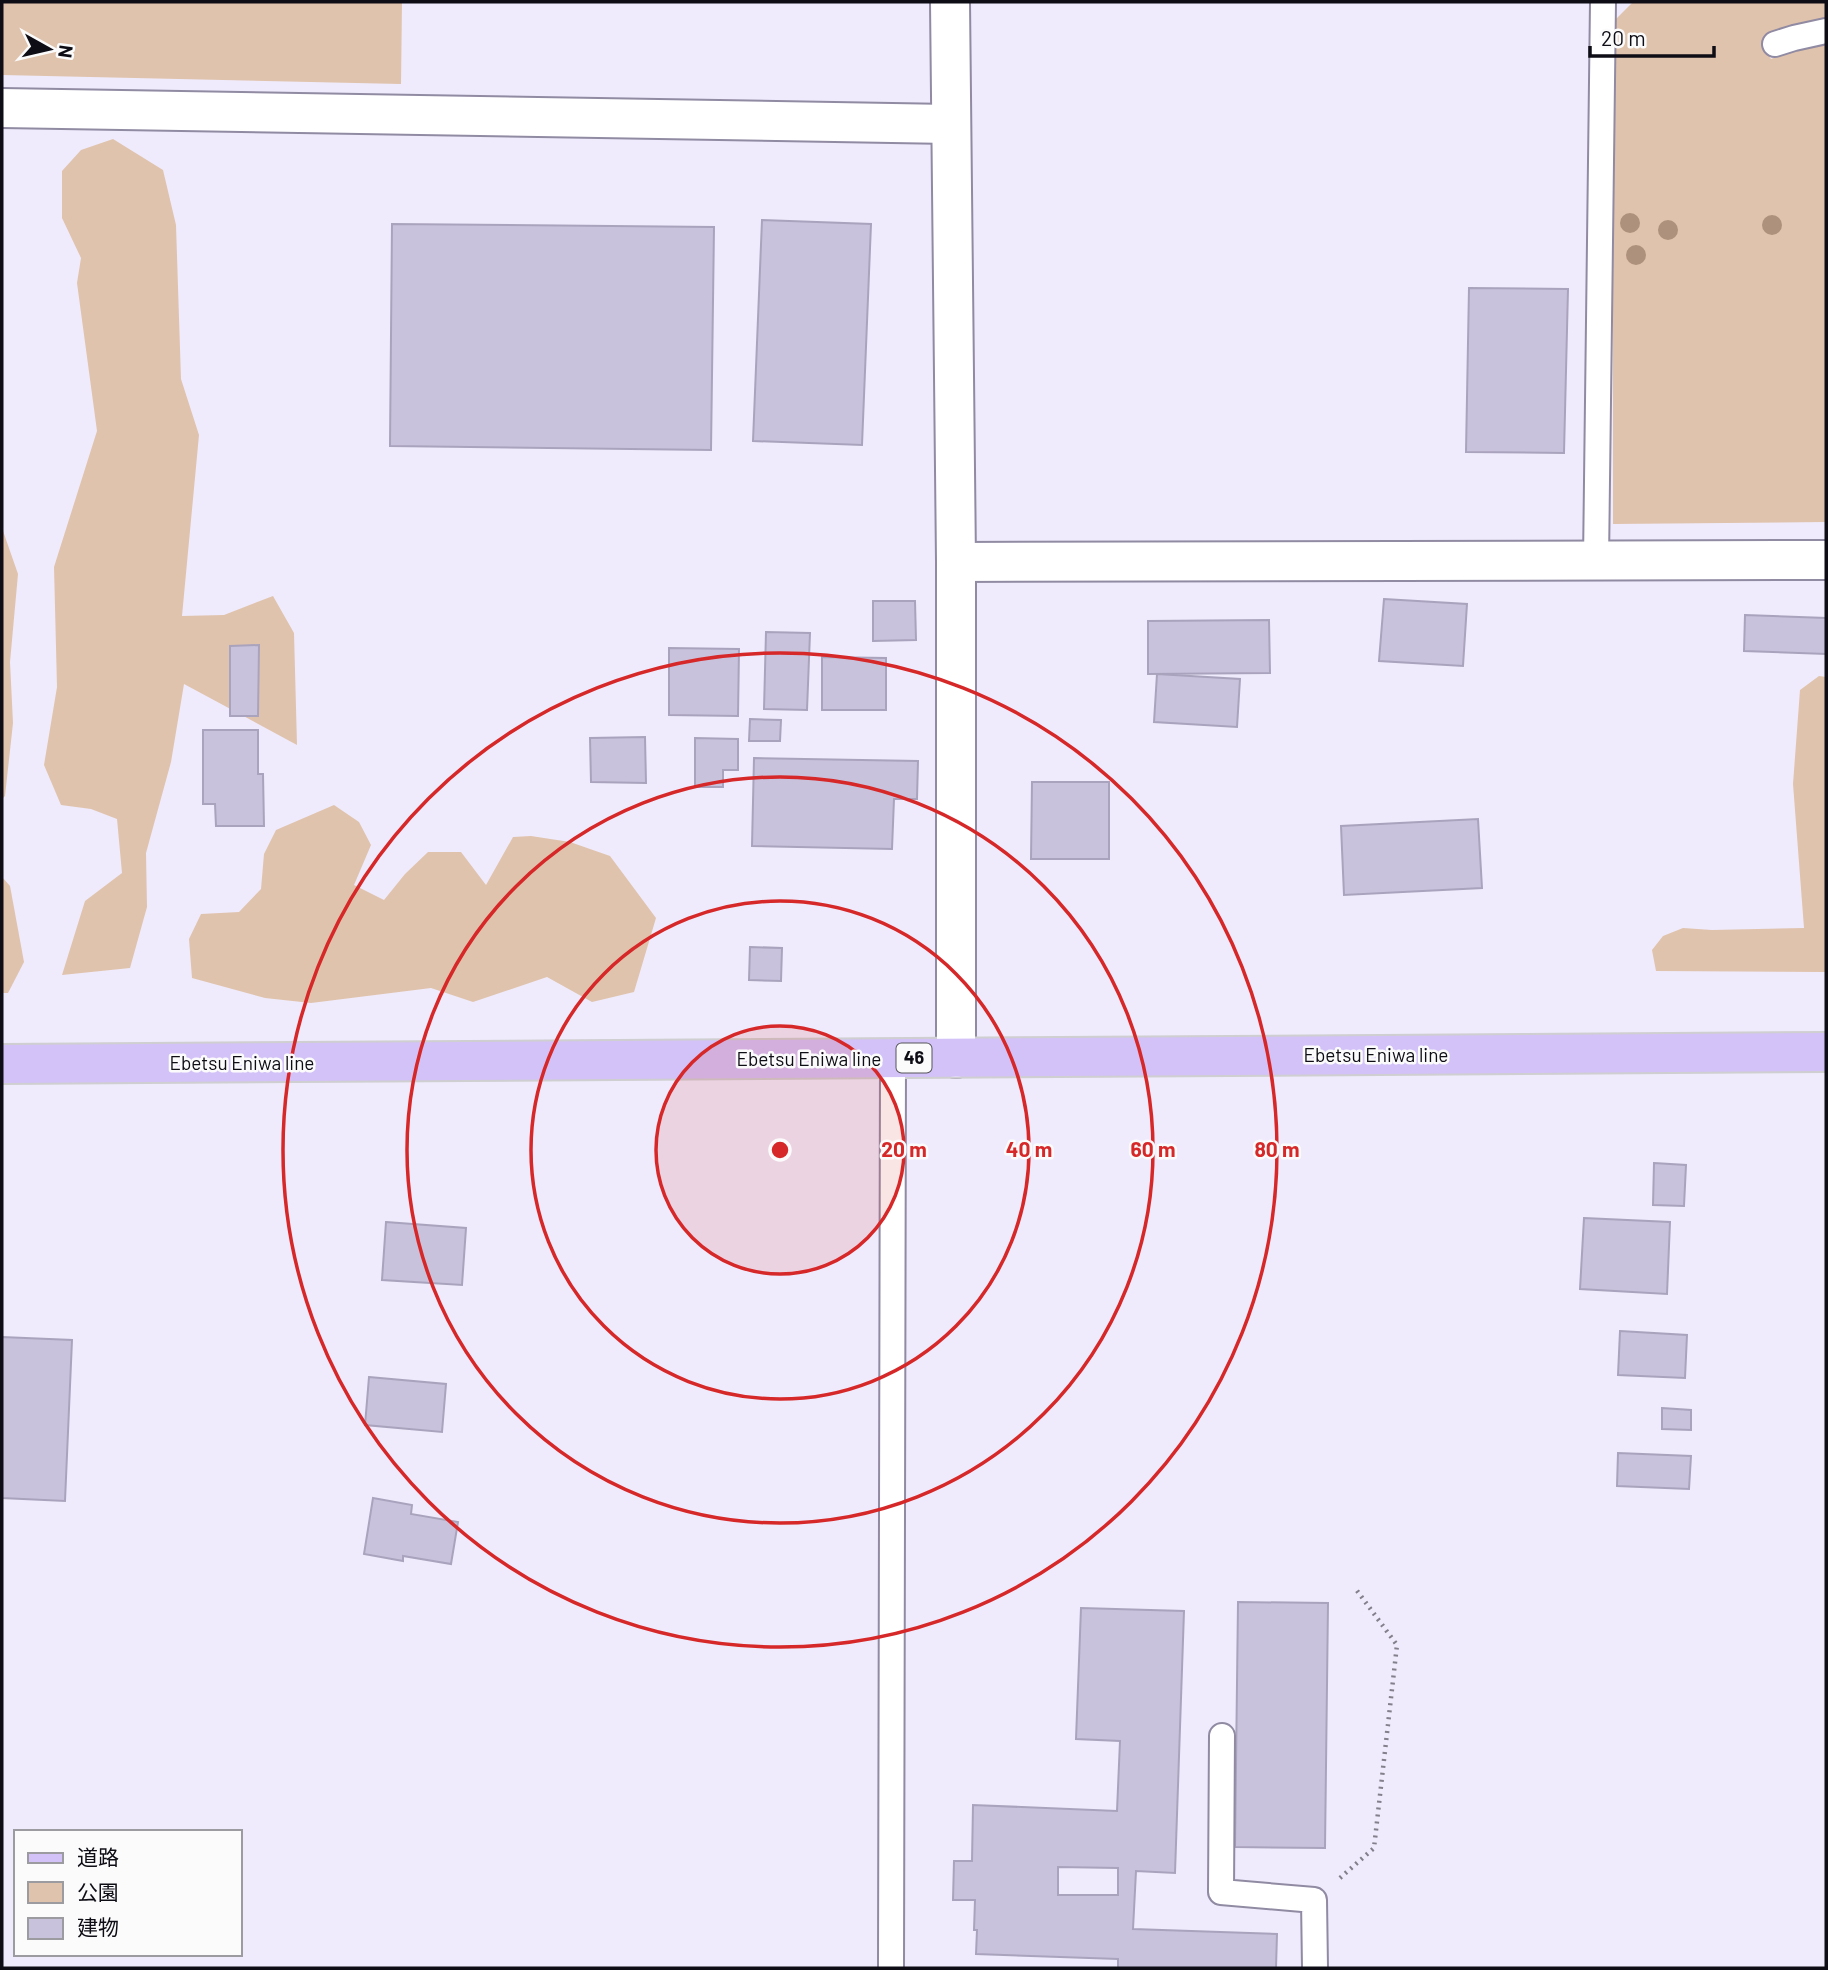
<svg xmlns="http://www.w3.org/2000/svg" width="1828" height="1970" viewBox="0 0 1828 1970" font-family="Barlow,'Noto Sans JP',sans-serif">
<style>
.green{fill:#e0c3ac}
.building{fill:#c9c2dc;stroke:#aaa3bd;stroke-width:2;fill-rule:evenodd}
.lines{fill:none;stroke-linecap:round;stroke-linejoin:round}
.lane-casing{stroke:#918aa3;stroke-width:28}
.street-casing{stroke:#918aa3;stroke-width:42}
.primary-casing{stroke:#cfced0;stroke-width:42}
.path{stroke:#83808c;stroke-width:4.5;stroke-dasharray:2 5;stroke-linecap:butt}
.lane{stroke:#fff;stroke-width:24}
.street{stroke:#fff;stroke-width:38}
.primary{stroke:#d3c2f8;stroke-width:38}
.tree{fill:#ae917c}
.ring{fill:none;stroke:#d62828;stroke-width:3.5}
.labels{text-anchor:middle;stroke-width:5;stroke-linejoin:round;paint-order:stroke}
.shield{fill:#fbfbfb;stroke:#555459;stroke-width:2}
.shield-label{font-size:18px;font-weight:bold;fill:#0e0c14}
.street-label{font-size:19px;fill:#0e0c14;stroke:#fbfbfb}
.centre{fill:#d62828;stroke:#fbfbfb;stroke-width:3.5}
.ring-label{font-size:21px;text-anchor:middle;font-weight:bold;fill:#d62828;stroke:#fbfbfb;stroke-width:5;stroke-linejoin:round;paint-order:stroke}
</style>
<rect width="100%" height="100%" fill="#efebfc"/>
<g class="green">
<path d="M2,2H402L401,84L2,75Z"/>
<path d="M1633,2H1826V21L1786,29L1761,42L1771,59L1797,48L1826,41V522L1613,524V22Z"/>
<path d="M113,139L163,170L176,225L181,379L199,435L182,616L224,615L273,596L294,633L297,745L184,684L171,762L146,853L147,907L130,968L62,975L85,901L122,873L117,819L91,809L61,805L44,765L57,687L54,567L97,431L77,283L81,258L62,218V171L81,150Z"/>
<path d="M2,528L18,574L10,662L13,723L5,796L2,799Z"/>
<path d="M1819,676L1826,677V972L1656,971L1652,950L1663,936L1683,928L1712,930L1804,928L1793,784L1800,690Z"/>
<path d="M334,805L359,822L371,845L354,885L384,900L405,874L428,852H461L486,885L513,837L531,836L570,842L610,856L656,918L634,992L592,1002L547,977L473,1002L431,988L311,1003L265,998L192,978L189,939L201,914L239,912L261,889L264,854L276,830Z"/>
<path d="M2,877L10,886L24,962L8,993H2Z"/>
</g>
<g class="building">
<path d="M762,220L871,224L862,445L753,441Z"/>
<path d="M392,224L714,227L711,450L390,446Z"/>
<path d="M1469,288L1568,289L1564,453L1466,452Z"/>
<path d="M1384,599L1467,604L1463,666L1379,661Z"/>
<path d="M873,601H915L916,640L873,641Z"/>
<path d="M1745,615L1826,618V654L1744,651Z"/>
<path d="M1269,620L1270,673L1148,674V621Z"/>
<path d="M766,632L810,633L807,710L764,709Z"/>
<path d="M259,645L258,716H230V646Z"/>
<path d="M669,648L739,649L738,716L669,715Z"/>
<path d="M822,657L886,658V710H822Z"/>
<path d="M1157,674L1240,679L1237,727L1154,722Z"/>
<path d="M750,719L781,720L780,741H749Z"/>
<path d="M203,730H258V774H263L264,826H216L215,804H203Z"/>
<path d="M645,737L646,783L591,782L590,738Z"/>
<path d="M695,738L738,739V770H723V787H695Z"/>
<path d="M754,758L918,761L917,799H894L892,849L752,846Z"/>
<path d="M1032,782H1109V859H1031Z"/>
<path d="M1478,819L1482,888L1344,895L1341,826Z"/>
<path d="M750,947L782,948L781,981L749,980Z"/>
<path d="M1654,1163L1686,1165L1684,1206L1653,1205Z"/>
<path d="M1584,1218L1670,1222L1667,1294L1580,1289Z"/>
<path d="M386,1222L466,1228L462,1285L382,1280Z"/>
<path d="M1620,1331L1687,1335L1685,1378L1618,1375Z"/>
<path d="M2,1337L72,1340L65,1501L2,1498Z"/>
<path d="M369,1377L446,1384L442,1432L365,1425Z"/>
<path d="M1662,1408L1691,1410V1430L1662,1429Z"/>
<path d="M1618,1453L1691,1456L1689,1489L1617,1486Z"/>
<path d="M373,1498L412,1505L411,1514L458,1522L451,1564L403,1556V1561L364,1554Z"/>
<path d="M1238,1602L1328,1603L1325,1848L1235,1847Z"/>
<path d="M1081,1608L1184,1611L1175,1873L1136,1871L1133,1929L1277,1934L1276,1968H1118V1959L976,1954L977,1930H974L975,1900H953L954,1861H972L973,1805L1117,1811L1120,1741L1076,1739ZM1058,1867L1118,1868V1895H1058Z"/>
</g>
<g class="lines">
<g class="lane-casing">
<g id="lane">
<path d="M1775,44L1794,38L1826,31"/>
<path d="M1596,561L1603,2"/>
<path d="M1222,1736L1221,1892L1314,1900L1315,1968"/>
<path d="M891,1968L893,1058"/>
</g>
</g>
<g class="street-casing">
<g id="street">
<path d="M950,2L956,562V1058"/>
<path d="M2,108L950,124"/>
<path d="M956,562L1826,560"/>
</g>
</g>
<g class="primary-casing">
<path id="primary" d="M2,1064L1826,1052"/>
</g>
<path class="path" d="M1340,1878L1374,1848L1397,1645L1355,1588"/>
<use href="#lane" class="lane"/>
<use href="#street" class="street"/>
<use href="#primary" class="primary"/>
</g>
<g class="tree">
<circle cx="1630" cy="223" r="10"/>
<circle cx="1772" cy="225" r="10"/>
<circle cx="1668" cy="230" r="10"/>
<circle cx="1636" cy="255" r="10"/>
</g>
<circle cx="780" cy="1150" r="124" fill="#d62828" fill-opacity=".12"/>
<g class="ring">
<circle cx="780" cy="1150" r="124"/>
<circle cx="780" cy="1150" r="249"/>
<circle cx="780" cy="1150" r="373"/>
<circle cx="780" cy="1150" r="497"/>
</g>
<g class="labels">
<rect class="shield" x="896.5" y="1043.5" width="35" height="29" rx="5"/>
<g class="shield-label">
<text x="914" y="1064">46</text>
</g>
<g class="street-label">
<text x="1376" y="1062">Ebetsu Eniwa line</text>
<text x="809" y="1066">Ebetsu Eniwa line</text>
<text x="242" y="1070">Ebetsu Eniwa line</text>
</g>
</g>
<circle cx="780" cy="1150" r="10" class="centre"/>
<g class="ring-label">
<text x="904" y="1157">20 m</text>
<text x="1029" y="1157">40 m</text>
<text x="1153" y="1157">60 m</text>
<text x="1277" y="1157">80 m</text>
</g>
<rect width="1828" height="1970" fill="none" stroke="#0e0c14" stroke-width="7"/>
<rect x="14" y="1830" width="228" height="126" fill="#fbfbfb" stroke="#9c9b9f" stroke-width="2"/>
<rect x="28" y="1853" width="35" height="10" fill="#d3c2f8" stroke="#9c9b9f" stroke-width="2"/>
<text x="77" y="1865" font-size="21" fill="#0e0c14">道路</text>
<rect x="28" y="1882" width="35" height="21" fill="#e0c3ac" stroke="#9c9b9f" stroke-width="2"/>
<text x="77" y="1900" font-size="21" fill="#0e0c14">公園</text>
<rect x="28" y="1918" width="35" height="21" fill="#c9c2dc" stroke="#9c9b9f" stroke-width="2"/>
<text x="77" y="1935" font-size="21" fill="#0e0c14">建物</text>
<g transform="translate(49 49) rotate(98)" stroke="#fbfbfb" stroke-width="5" paint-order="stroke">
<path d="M0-5L12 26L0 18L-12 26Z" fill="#0e0c14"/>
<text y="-10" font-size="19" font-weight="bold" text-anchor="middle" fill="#0e0c14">N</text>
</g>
<path d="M1590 46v10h124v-10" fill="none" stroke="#0e0c14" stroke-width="3.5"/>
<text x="1601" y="46" font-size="21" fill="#0e0c14" stroke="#fbfbfb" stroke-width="5" paint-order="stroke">20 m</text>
</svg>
